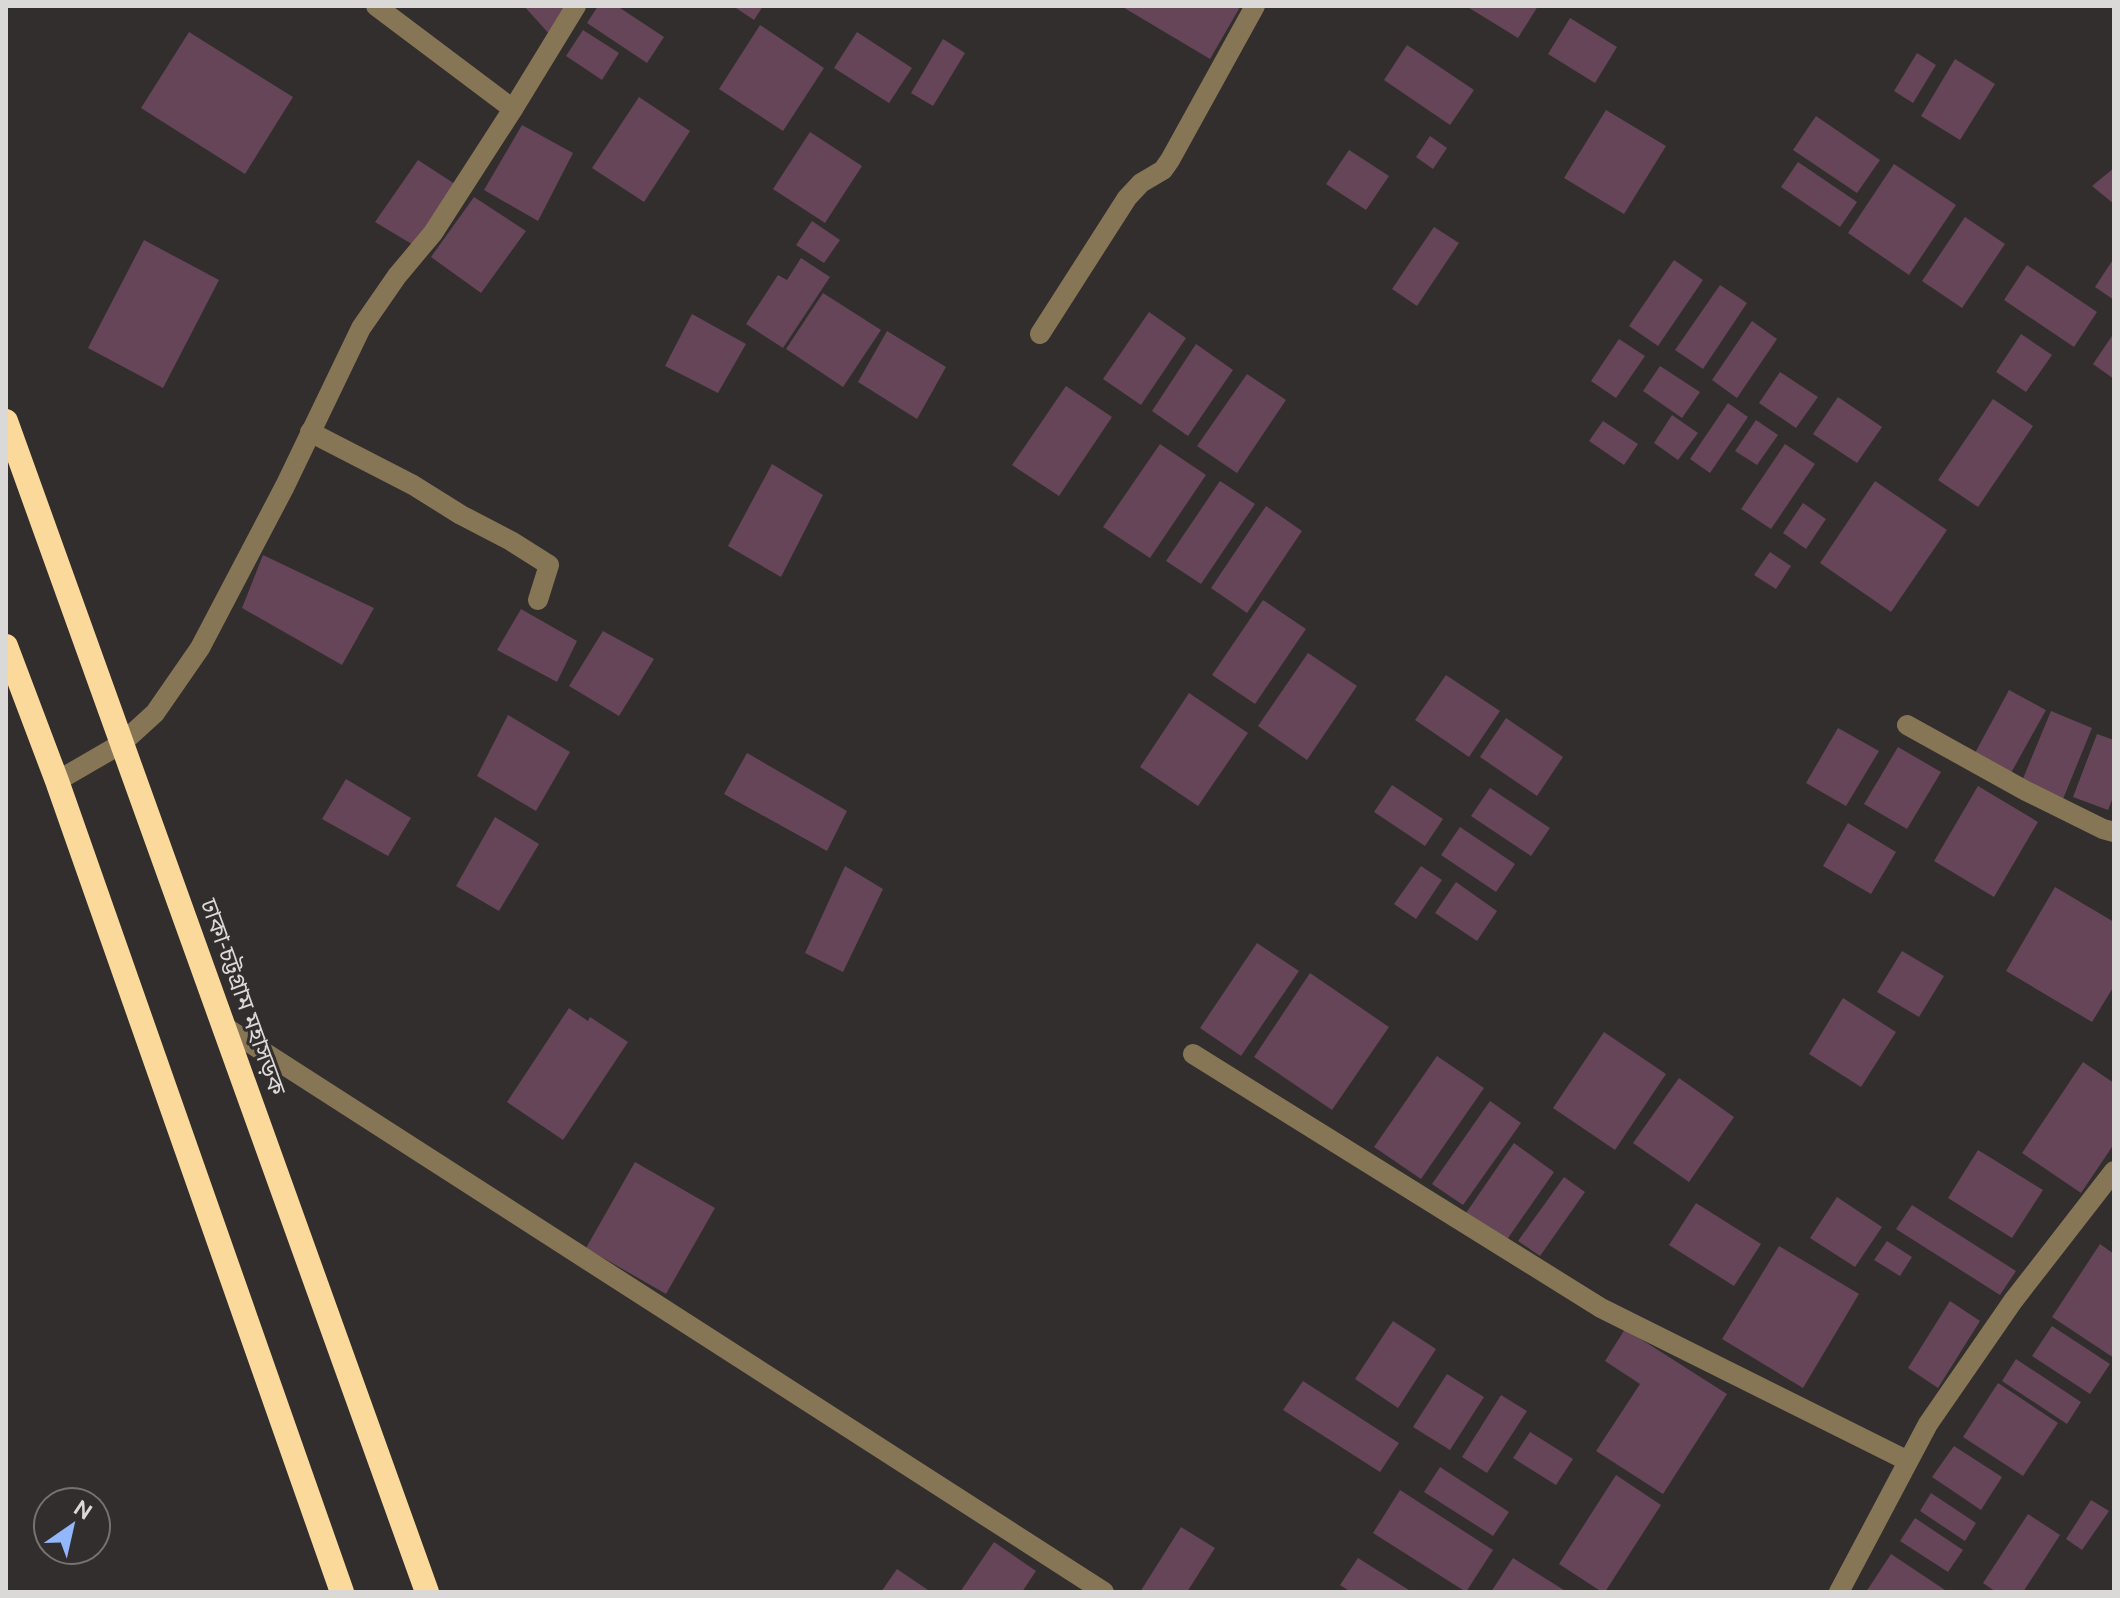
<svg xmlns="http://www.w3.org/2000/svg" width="2120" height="1598" viewBox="0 0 2120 1598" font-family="Ubuntu,'Noto Sans Bengali',sans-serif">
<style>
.building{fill:#654557}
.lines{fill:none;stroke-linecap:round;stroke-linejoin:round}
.minor{stroke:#877656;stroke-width:20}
.highway{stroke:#fbd99a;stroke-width:24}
.labels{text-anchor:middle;stroke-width:6;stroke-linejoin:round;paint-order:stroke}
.street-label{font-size:24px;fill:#dbd9d8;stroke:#312e2d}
</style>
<rect width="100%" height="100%" fill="#312e2d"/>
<g class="building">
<path d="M524,6H569L551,36Z"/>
<path d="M598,6H617L664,37L647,63L587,23Z"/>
<path d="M733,6H763L754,20Z"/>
<path d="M1121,6H1239L1240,7L1210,59Z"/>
<path d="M1466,6H1538L1518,38Z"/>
<path d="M1570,18L1617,47L1595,83L1548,54Z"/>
<path d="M760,25L824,68L783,131L719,89Z"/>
<path d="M583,30L619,53L602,80L566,56Z"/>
<path d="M189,32L293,97L245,174L141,108Z"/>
<path d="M857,32L912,68L889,103L834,68Z"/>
<path d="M943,39L965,53L933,106L911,93Z"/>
<path d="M1407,45L1474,90L1450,125L1384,80Z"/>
<path d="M1917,53L1936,65L1913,103L1894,91Z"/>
<path d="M1955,59L1995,84L1960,140L1921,116Z"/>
<path d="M639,97L690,131L644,202L592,168Z"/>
<path d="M1606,110L1666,146L1624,214L1564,178Z"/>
<path d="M1816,116L1880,160L1857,193L1793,150Z"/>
<path d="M522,125L573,153L538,221L484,190Z"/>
<path d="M810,132L862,166L825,223L773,189Z"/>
<path d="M1430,136L1447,148L1433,169L1416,157Z"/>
<path d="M1349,150L1389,176L1366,210L1326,184Z"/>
<path d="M418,160L458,186L415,246L375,222Z"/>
<path d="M1798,162L1857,202L1840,227L1781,187Z"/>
<path d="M1894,164L1956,205L1909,275L1848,233Z"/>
<path d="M2114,168V204L2092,186Z"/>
<path d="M474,197L526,231L481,293L431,257Z"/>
<path d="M1965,217L2005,244L1962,308L1922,281Z"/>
<path d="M812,221L840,240L824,263L796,245Z"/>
<path d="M1434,227L1459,243L1417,306L1392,289Z"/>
<path d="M144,240L219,280L163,388L88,348Z"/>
<path d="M801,258L830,277L783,348L746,324L778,275L787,280Z"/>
<path d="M2114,258V300L2095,287Z"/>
<path d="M1674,260L1703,280L1658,346L1629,326Z"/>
<path d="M2027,265L2097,312L2074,347L2004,300Z"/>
<path d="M1720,285L1747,303L1703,369L1675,350Z"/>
<path d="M823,293L881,330L843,387L786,349Z"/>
<path d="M1149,312L1186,338L1141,405L1103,379Z"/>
<path d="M692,314L746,344L718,393L665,366Z"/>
<path d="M1752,321L1777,339L1737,398L1712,380Z"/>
<path d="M887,331L946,367L917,419L858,382Z"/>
<path d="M2114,333V379L2093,364Z"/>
<path d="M2021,334L2052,355L2026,392L1996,372Z"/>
<path d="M1619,339L1645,356L1616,398L1591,381Z"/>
<path d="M1196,344L1233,370L1188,436L1152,411Z"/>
<path d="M1660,366L1700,392L1682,418L1643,391Z"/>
<path d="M1780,372L1818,397L1796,428L1759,403Z"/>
<path d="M1247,374L1286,400L1237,473L1197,446Z"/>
<path d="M1066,386L1112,417L1059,496L1012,465Z"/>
<path d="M1838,397L1882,427L1857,463L1813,434Z"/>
<path d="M1993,399L2033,426L1978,507L1938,480Z"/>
<path d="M1728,403L1748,417L1710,473L1690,459Z"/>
<path d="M1672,415L1698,433L1678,460L1654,443Z"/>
<path d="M1756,420L1778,435L1757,465L1735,451Z"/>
<path d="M1603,421L1638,444L1624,465L1589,441Z"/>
<path d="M1160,444L1206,475L1150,558L1103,527Z"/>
<path d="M1785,444L1815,464L1771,529L1741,509Z"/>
<path d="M772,464L823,495L781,577L728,546Z"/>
<path d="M1220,481L1255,504L1201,584L1166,561Z"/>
<path d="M1875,481L1947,530L1891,612L1820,563Z"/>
<path d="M1803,503L1826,519L1806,549L1783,533Z"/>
<path d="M1266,506L1302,531L1247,613L1211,588Z"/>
<path d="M1770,552L1791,566L1776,589L1754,575Z"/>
<path d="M263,555L374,608L342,665L242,608Z"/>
<path d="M1263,600L1306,629L1255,704L1212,675Z"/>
<path d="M521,609L577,641L557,682L497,650Z"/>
<path d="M603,631L654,659L619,716L569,686Z"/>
<path d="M1308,653L1357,686L1307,760L1258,726Z"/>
<path d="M1446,675L1500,711L1469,757L1415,720Z"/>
<path d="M2009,690L2046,710L2011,773L1975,753Z"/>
<path d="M1189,693L1248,733L1198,806L1140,767Z"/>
<path d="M2051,711L2092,728L2063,799L2022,781Z"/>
<path d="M508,715L570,752L536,811L477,776Z"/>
<path d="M1506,718L1563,757L1537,796L1480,757Z"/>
<path d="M1838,728L1879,751L1846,806L1806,783Z"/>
<path d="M2097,734L2114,740V795L2108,810L2073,797Z"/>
<path d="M1898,747L1941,772L1907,829L1864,804Z"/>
<path d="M747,753L847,811L827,851L724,794Z"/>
<path d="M346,779L411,818L388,856L322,819Z"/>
<path d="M1392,785L1443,819L1425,846L1374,812Z"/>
<path d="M1978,786L2038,822L1994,897L1934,861Z"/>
<path d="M1490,788L1550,828L1531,856L1471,816Z"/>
<path d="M495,817L539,844L499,911L456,886Z"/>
<path d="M1848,823L1896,852L1871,894L1823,866Z"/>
<path d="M1460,827L1515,864L1496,892L1441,855Z"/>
<path d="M845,866L883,889L843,972L805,953Z"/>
<path d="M1421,866L1442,880L1416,919L1394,904Z"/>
<path d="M1456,882L1497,911L1477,941L1435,913Z"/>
<path d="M2055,887L2114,922V986L2092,1022L2006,971Z"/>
<path d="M1257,943L1299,971L1241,1056L1200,1028Z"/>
<path d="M1902,951L1944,976L1919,1017L1877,992Z"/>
<path d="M1310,973L1389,1027L1332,1110L1254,1057Z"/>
<path d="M1843,998L1896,1032L1861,1087L1809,1054Z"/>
<path d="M569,1008L588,1021L590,1017L628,1042L563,1140L507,1102Z"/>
<path d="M1604,1032L1666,1074L1615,1150L1553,1108Z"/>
<path d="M1437,1056L1484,1088L1421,1179L1374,1147Z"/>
<path d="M2083,1062L2114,1083V1144L2081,1193L2022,1153Z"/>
<path d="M1679,1078L1734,1117L1689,1182L1633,1143Z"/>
<path d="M1490,1101L1521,1123L1463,1205L1432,1184Z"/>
<path d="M1514,1143L1554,1172L1506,1241L1466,1213Z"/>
<path d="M1978,1150L2043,1190L2012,1238L1948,1198Z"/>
<path d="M635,1162L715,1208L666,1294L586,1248Z"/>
<path d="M1564,1177L1585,1192L1540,1256L1518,1241Z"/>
<path d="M1837,1197L1882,1227L1855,1267L1810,1238Z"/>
<path d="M1696,1203L1761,1244L1734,1286L1669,1245Z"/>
<path d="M1912,1205L2016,1271L2000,1295L1896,1229Z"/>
<path d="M1887,1241L1912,1257L1900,1276L1874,1260Z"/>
<path d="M2100,1244L2114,1254V1358L2052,1317Z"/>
<path d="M1779,1246L1859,1294L1803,1388L1722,1339Z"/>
<path d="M1950,1301L1980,1321L1938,1388L1908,1368Z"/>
<path d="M1393,1321L1436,1349L1398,1408L1355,1379Z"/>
<path d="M2052,1326L2110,1364L2090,1394L2032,1356Z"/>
<path d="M1625,1329L1727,1394L1663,1494L1596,1451L1640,1384L1605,1361Z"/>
<path d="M2016,1359L2081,1402L2067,1424L2002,1381Z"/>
<path d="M1447,1374L1484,1397L1450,1450L1413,1427Z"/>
<path d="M1303,1381L1399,1443L1380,1472L1283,1410Z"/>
<path d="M1998,1383L2058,1423L2023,1476L1963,1437Z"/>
<path d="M1501,1395L1527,1411L1487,1473L1462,1457Z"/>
<path d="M1530,1432L1573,1459L1556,1485L1513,1458Z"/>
<path d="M1954,1446L2002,1477L1981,1510L1932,1477Z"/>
<path d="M1440,1467L1509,1512L1493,1536L1424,1492Z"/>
<path d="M1616,1475L1661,1505L1605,1592H1602L1559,1564Z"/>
<path d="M1400,1490L1493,1550L1466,1592L1373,1533Z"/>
<path d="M1931,1493L1976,1523L1965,1541L1920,1511Z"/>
<path d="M2091,1500L2109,1511L2082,1550L2066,1539Z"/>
<path d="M2028,1514L2060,1535L2023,1592H1996L1983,1583Z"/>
<path d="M1915,1518L1963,1550L1948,1572L1900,1541Z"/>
<path d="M1181,1527L1215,1548L1187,1592H1140Z"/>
<path d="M994,1542L1036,1571L1022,1592H960Z"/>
<path d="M1891,1554L1948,1592H1866Z"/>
<path d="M1358,1558L1412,1592H1351L1340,1585Z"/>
<path d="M1513,1558L1567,1592H1491Z"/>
<path d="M897,1569L931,1592H881Z"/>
</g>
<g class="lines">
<g class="minor">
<path d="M376,6L513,109"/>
<path d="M1040,334L1127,198L1141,183L1163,170L1170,160L1255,6"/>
<path d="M310,432L413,485L461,515L511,541L549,565L538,600"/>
<path d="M1907,725L2026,791L2103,829L2114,832"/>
<path d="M57,781L121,744L155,713L200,648L285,486L361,328L397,276L433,233L513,109L576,6"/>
<path d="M225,1027L1104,1592"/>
<path d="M1193,1054L1601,1308L1908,1461"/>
<path d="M1839,1592L1928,1424L2013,1301L2114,1171"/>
</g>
<g class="highway">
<path d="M6,421C145,812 288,1201 427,1592"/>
<path d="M6,646L57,781L342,1592"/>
</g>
</g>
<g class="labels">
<g class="street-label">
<text transform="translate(243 997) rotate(70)" y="8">ঢাকা-চট্টগ্রাম মহাসড়ক</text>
</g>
</g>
<rect width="2120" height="1598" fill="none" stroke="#dbd9d8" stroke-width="16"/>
<g transform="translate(72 1526) rotate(34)"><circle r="38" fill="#312e2d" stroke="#757271" stroke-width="2"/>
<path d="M0-6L14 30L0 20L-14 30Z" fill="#92b7fd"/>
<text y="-12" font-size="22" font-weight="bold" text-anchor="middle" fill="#dbd9d8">N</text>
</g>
</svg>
